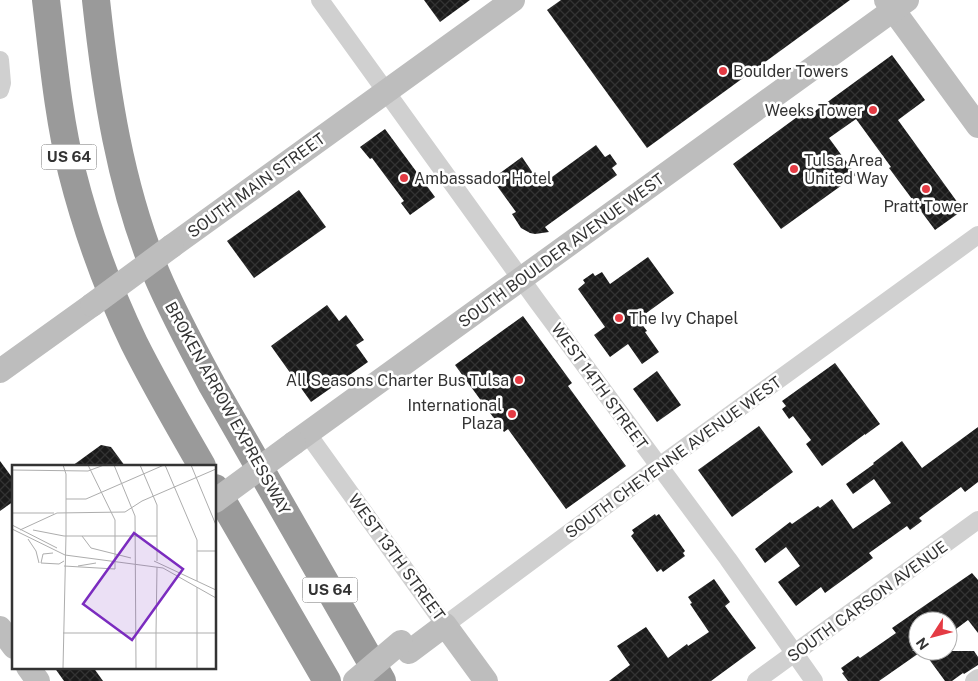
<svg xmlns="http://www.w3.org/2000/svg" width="978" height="681" viewBox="0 0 978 681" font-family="'Public Sans',sans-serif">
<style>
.building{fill:url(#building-cross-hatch)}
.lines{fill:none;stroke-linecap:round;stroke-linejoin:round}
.street{stroke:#d0d0d0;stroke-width:18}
.secondary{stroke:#bdbdbd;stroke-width:24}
.highway{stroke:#9a9a9a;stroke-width:28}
.secondary-bridge{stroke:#bdbdbd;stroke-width:24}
.poi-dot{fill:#e43b44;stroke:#fff;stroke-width:2}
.labels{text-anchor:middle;stroke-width:5;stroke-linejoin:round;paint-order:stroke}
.shield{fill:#fff;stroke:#707070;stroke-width:1}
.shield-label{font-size:15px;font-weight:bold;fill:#333}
.poi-label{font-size:16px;fill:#333;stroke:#fff;text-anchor:start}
.street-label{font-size:16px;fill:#333;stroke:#fff}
.inset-road{fill:none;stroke:#adadad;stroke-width:1}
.view{fill:#7b2cbf;fill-opacity:0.15;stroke:#7b2cbf;stroke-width:2.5}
.inset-edge{fill:none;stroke:#333;stroke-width:2.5}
</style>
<defs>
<pattern id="building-cross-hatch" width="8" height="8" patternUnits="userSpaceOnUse" patternTransform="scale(1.25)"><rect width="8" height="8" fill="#1a1a1a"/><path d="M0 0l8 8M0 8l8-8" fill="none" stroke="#333"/></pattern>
</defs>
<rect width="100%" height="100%" fill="#fff"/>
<g class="building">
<path d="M424,0H470L440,22Z"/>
<path d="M561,0H850L647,148L547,10Z"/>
<path d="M892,55L925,100L898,120L963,210L935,230L889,168L891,167L856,119L829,138L856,175L781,229L733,164L808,109L811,114Z"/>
<path d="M385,129L435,197L410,215L401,203L404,201L372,158L370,159L360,147Z"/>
<path d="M596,145L605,157L610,154L617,164L612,168L617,175L545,227L549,232L535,234L530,233L521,228L512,214L516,212L492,179L522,157L541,185Z"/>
<path d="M299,190L326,227L254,278L227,241Z"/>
<path d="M648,257L674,293L638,319L647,331L645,332L659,352L642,364L628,344L610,357L594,335L605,327L578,289L585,283L583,280L593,273L595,276L602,272L610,284Z"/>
<path d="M327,305L339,321L346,315L364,340L356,345L368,362L311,402L271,346Z"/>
<path d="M523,316L572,383L568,386L626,466L566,509L508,429L504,432L455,365Z"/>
<path d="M835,363L880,424L865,435V434L822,466L806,444L811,440L793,416L789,419L782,409L786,406L782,401Z"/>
<path d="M657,371L681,405L657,422L633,389Z"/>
<path d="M759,426L793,472L732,517L698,470Z"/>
<path d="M978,427V482L965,492L961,487L919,518L922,521L910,530L907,526L869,553L873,558L825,593L821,587L796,606L778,582L800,566L786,547L765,563L755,549L790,522L792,524L818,506L820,508L832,499L853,529L891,503L874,479L853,494L846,484L874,464L873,463L902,441L922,468Z"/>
<path d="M101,445L111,447L125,466H72Z"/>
<path d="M0,461L14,480V501L0,511Z"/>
<path d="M655,514L656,516L659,514L685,551L683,553L685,556L663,572L661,569L657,572L631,536L634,533L632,530Z"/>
<path d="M972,573L978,580V633L968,620L956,629L950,621H918V647L912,651H922L879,681H848L842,673L844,672L841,668L858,656L860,658L896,633L892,628Z"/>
<path d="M714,579L730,602L725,606L756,648L711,681H609L630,665L617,646L646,627L668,658L687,644L688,646L709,632L690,604L692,603L688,597Z"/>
<path d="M923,651H974L978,657V665L964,674L963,673L952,681H945Z"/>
<path d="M54,667H93L103,681H64Z"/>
</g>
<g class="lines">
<g class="street">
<path d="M320,0L537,301L728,559L814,681"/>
<path d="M0,60L2,83L0,90"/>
<path d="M307,433L445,625L658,467L978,235"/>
<path d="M756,681L978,520"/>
<path d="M974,681L978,678"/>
</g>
<g class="secondary">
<path d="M886,0L978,126"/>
<path d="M172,246L513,0"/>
<path d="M0,371L92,305"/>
<path d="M294,443L907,0"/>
<path d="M0,628L14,647"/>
<path d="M409,652L445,625L486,681"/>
<path d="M28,667L38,681"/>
</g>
<g class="highway">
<path d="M46,0C53,57 58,116 72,172C87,231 108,289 134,343C155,385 179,426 202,466"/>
<path d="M96,0C106,93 120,186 156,273C172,311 192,348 212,385L382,681"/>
<path d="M215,488L327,681"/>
</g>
<g class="secondary-bridge">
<path d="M92,305L172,246"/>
<path d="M215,501L294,443"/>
<path d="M355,681L401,642"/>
</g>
</g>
<g class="poi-dot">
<circle cx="723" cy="71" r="5"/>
<circle cx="873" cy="110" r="5"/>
<circle cx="794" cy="169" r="5"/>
<circle cx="404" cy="178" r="5"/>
<circle cx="926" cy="189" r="5"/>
<circle cx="619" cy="318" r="5"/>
<circle cx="519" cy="380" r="5"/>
<circle cx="512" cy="414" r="5"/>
</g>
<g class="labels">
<g class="shield">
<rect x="41.5" y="144.5" width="55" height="25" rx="4"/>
<rect x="302.5" y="577.5" width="55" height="25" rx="4"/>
</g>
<g class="shield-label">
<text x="69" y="162">US 64</text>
<text x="330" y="595">US 64</text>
</g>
<g class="poi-label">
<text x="733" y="77">Boulder Towers</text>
<text x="863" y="116" text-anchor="end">Weeks Tower</text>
<text x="804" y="166">Tulsa Area<tspan x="804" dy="18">United Way</tspan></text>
<text x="414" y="184">Ambassador Hotel</text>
<text x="926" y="212" text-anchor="middle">Pratt Tower</text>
<text x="629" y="324">The Ivy Chapel</text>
<text x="509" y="386" text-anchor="end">All Seasons Charter Bus Tulsa</text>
<text x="502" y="411" text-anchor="end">International<tspan x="502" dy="18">Plaza</tspan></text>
</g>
<g class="street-label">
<text transform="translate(256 185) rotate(-36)" y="6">SOUTH MAIN STREET</text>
<text transform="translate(561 250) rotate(-36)" y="6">SOUTH BOULDER AVENUE WEST</text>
<text transform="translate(600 386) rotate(54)" y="6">WEST 14TH STREET</text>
<text transform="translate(228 408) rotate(61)" y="6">BROKEN ARROW EXPRESSWAY</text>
<text transform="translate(673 457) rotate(-36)" y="6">SOUTH CHEYENNE AVENUE WEST</text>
<text transform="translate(397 557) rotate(54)" y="6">WEST 13TH STREET</text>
<text transform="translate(867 601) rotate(-36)" y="6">SOUTH CARSON AVENUE</text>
</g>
</g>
<g transform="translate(12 465)">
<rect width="204" height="204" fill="#fff"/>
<path class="inset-road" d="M51,0L54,9V70L51,203M102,0L123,51L124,203M128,0L145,40V96M153,0L185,75V116M179,0L204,60M0,5L76,6L92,0M54,34H74L152,0M0,48H42M0,60L45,83M0,64L53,90L151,103L204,133M8,65L45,48L113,47L130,36L204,4M21,65L52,71M52,71H145M70,71L79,83L119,93M16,74L24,86L27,98M185,86H204M41,88L31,89L29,98L47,99L52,96M142,96L204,125M52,101L103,104V55L76,0M66,101L84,98M51,168H204M144,168L145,102M144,168V203M185,203V122"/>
<path class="view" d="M122,68L171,104L120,175L71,139Z"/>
<rect width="204" height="204" class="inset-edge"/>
</g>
<g transform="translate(933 636) rotate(234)"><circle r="24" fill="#ffffff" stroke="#adadad"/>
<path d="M0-4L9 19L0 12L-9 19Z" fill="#e43b44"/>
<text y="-8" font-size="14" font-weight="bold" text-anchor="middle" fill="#333333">N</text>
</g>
</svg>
